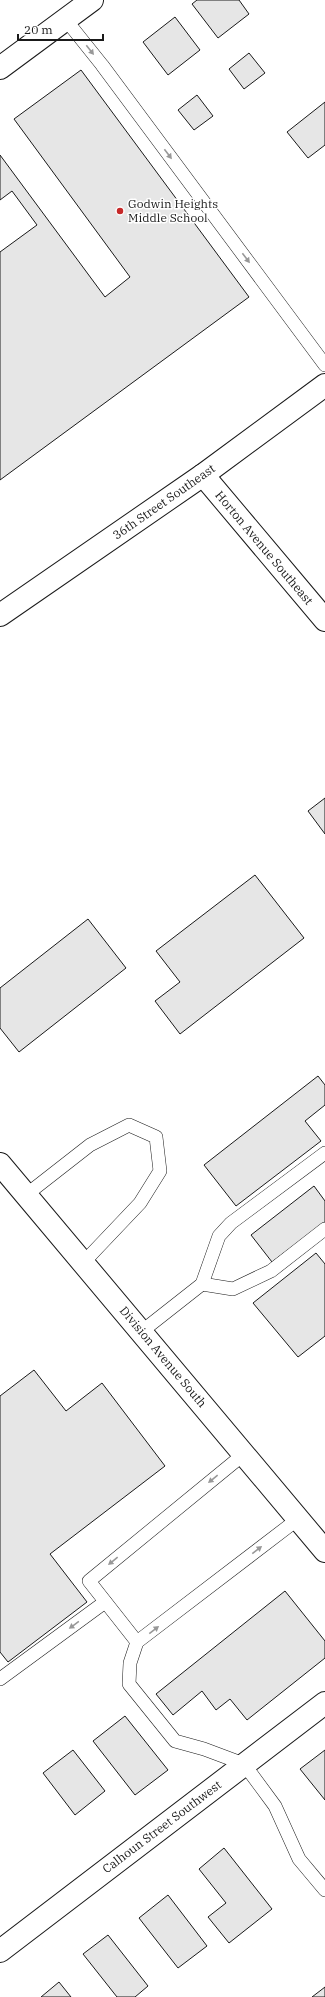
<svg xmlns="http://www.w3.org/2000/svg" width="325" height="1997" viewBox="0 0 325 1997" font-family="'IBM Plex Serif',serif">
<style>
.building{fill:#e6e6e6;stroke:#1a1a1a}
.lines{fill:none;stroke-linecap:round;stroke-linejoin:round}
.service-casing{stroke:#1a1a1a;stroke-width:14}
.minor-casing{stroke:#1a1a1a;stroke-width:24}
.tertiary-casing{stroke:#1a1a1a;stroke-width:24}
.primary-casing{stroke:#1a1a1a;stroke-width:24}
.service{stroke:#fff;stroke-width:13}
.minor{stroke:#fff;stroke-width:22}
.tertiary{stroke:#fff;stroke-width:22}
.primary{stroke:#fff;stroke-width:22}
.oneway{fill:#989898}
.poi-dot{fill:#c62828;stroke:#fff;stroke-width:1.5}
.labels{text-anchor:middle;stroke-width:3;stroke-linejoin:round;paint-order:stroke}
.poi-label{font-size:12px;fill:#1a1a1a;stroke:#fff;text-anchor:start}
.street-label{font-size:12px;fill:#1a1a1a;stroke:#fff}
</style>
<rect width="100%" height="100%" fill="#fff"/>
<g class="building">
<path d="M197,0H239L249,14L218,38L192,4Z"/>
<path d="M175,17L200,50L168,75L143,42Z"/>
<path d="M249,53L265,73L244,89L229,69Z"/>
<path d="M81,70L249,297L0,480V252L37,225L12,191L0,200V155L105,297L130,277L14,119Z"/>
<path d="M197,95L213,116L194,130L178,110Z"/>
<path d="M325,102V145L308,158L287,132Z"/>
<path d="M325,798V834L308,811Z"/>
<path d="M255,875L304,938L180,1034L155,1001L180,982L156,951Z"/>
<path d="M88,919L126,968L19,1052L0,1028V988Z"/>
<path d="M318,1076L325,1085V1105L305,1121L321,1141L236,1206L204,1165Z"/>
<path d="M314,1186L325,1201V1222L272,1262L251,1235Z"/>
<path d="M316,1253L325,1264V1336L298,1357L253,1303Z"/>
<path d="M34,1370L66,1411L102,1383L165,1466L50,1554L87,1602L8,1662L0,1652V1396Z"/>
<path d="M285,1591L325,1641V1658L247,1720L230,1699L216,1710L202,1691L173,1715L156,1694Z"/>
<path d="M125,1716L168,1770L135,1795L93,1741Z"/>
<path d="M73,1750L105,1791L75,1815L43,1773Z"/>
<path d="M325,1750V1800L300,1769Z"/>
<path d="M224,1848L272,1909L229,1943L208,1917L226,1903L199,1869Z"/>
<path d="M168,1895L207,1946L178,1968L139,1918Z"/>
<path d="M108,1935L148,1986L135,1997H117L83,1954Z"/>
<path d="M59,1982L71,1997H41Z"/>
<path d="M325,1987V1997H312Z"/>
</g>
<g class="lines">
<g class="service-casing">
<g id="service">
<path d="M66,20L102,65L325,365"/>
<path d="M26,1195L90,1145L129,1125L156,1137L160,1171L140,1203L83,1263"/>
<path d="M202,1284L233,1289L271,1271L325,1229"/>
<path d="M141,1332L202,1284L219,1236L231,1223L325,1153"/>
<path d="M244,1454L89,1581L137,1642L298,1519"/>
<path d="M137,1642L130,1663L129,1684L175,1741L204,1749L244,1764L275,1806L299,1859L325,1890"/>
<path d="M0,1679L105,1602"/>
</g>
</g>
<g class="minor-casing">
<g id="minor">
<path d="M0,68L92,0"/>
<path d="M203,475L325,620"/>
<path d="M0,1951L325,1703"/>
</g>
</g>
<g class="tertiary-casing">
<path id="tertiary" d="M0,615L203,475L325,385"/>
</g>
<g class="primary-casing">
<path id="primary" d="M0,1164L325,1551"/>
</g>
<use href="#service" class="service"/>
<use href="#minor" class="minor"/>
<use href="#tertiary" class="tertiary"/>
<use href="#primary" class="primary"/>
</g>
<defs><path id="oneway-solid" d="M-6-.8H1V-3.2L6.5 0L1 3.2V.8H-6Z"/></defs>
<g class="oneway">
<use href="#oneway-solid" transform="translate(90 50) rotate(52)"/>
<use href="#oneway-solid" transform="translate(168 154) rotate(53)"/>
<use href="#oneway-solid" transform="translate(246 258) rotate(53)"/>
<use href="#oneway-solid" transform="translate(213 1479) rotate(141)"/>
<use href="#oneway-solid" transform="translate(257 1550) rotate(-38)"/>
<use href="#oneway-solid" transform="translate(113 1561) rotate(141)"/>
<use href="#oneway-solid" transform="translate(74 1625) rotate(144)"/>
<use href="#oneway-solid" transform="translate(154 1630) rotate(-38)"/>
</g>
<circle class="poi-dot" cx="120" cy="211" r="4"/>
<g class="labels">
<g class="poi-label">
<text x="128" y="208">Godwin Heights<tspan x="128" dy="14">Middle School</tspan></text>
</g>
<g class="street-label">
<text transform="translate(164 502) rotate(-35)" y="4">36th Street Southeast</text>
<text transform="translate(264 548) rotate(50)" y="4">Horton Avenue Southeast</text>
<text transform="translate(163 1357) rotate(50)" y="4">Division Avenue South</text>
<text transform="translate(162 1827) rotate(-37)" y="4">Calhoun Street Southwest</text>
</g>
</g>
<path d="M18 34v6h85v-6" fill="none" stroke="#1a1a1a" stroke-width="2"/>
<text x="24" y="34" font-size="12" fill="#1a1a1a" stroke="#ffffff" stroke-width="3" paint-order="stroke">20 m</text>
</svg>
